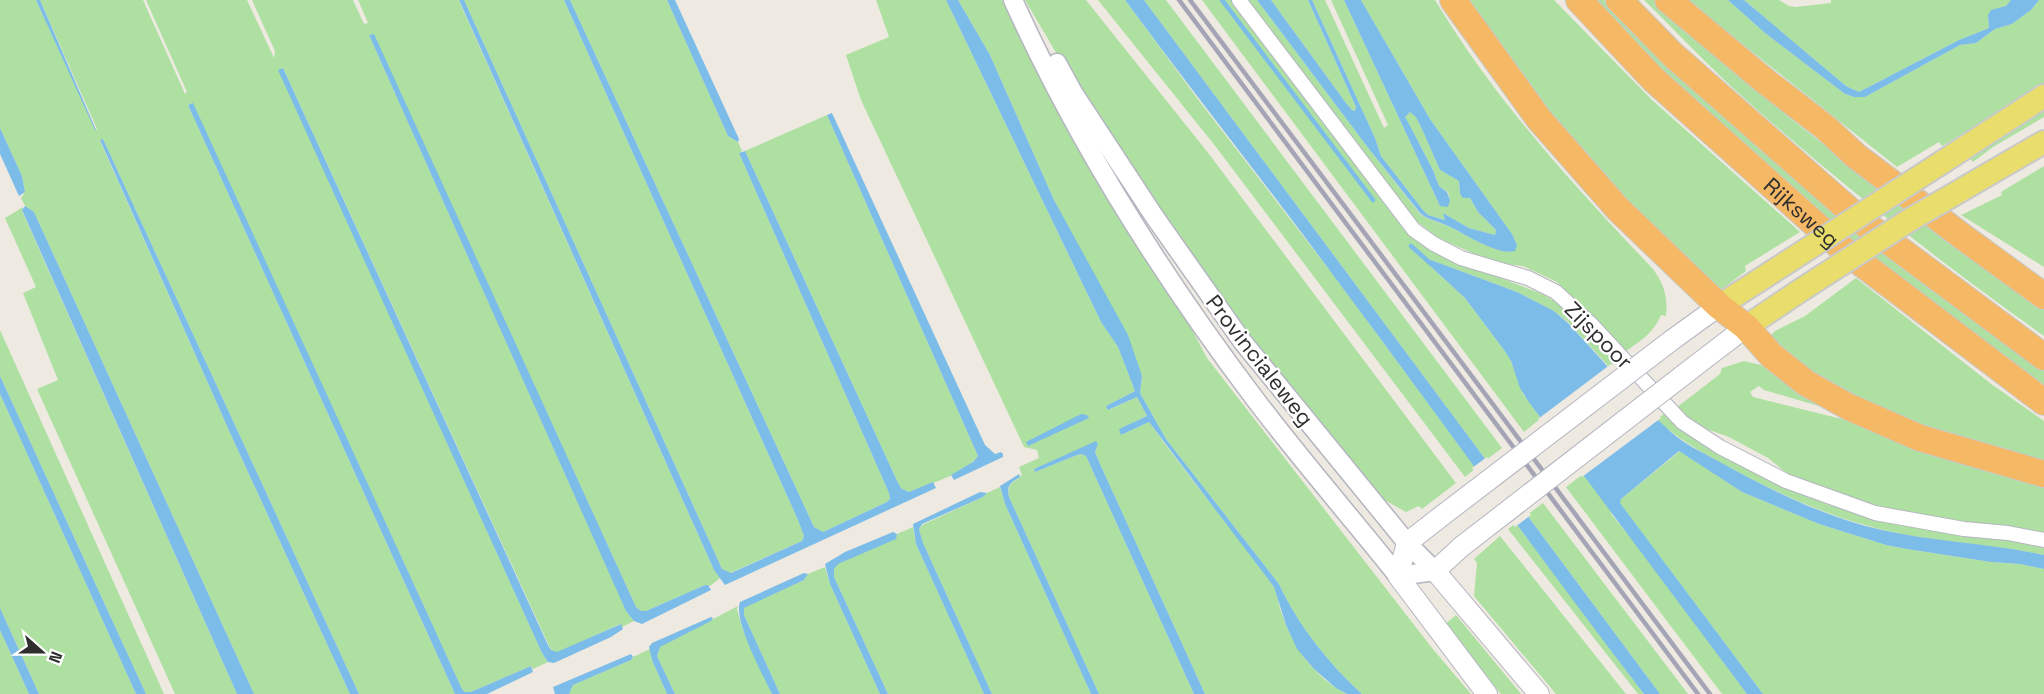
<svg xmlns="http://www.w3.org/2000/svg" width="2044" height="694" viewBox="0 0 2044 694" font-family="'Space Grotesk',sans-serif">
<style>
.green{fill:#aee0a2}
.water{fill:#7cbce8}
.pier{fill:#eeeae1}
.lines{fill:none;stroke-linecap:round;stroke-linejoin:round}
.stream{stroke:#7cbce8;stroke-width:4.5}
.minor-casing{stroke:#b4b5c0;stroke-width:16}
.tertiary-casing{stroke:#b4b5c0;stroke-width:21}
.secondary-casing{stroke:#b4b5c0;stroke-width:22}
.primary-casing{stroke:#c9c9c9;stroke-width:26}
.motorway-casing{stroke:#c9c9c9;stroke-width:28}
.minor{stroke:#fff;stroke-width:14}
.tertiary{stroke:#fff;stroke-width:18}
.secondary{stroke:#fff;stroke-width:20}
.primary{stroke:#e9de6b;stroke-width:22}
.motorway{stroke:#f5b865;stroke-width:26}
.rail{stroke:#a4a4b6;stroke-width:4.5}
.secondary-bridge-casing{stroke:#b4b5c0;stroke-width:22;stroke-linecap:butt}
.primary-bridge-casing{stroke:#c9c9c9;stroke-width:26;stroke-linecap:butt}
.secondary-bridge{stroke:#fff;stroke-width:20}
.primary-bridge{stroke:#e9de6b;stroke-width:22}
.labels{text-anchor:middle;stroke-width:4.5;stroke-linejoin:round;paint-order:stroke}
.street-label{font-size:22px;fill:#2e2e2e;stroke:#fff}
</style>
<rect width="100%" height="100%" fill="#eeeae1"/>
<g class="green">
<path d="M0,0H36L96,130L97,129L40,0H143L185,94L187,92L146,0H247L274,58L275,51L252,0H353L364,24L368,23L358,0H462L459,1L714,570L720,578L710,586L705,585L646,611H641L636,607L373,34L369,35L626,610L634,621L622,627L620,624L557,653L551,650L283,68L279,70L542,653L548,662L533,669L531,666L471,692H465L462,689L192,103L188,105L455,694H359L103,139L100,141L231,435L350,694H254L34,212L25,206L21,198L25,192L22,176L0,128Z"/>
<path d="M464,0H564L798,520L804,536L802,541L730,573L722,569Z"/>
<path d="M570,0H667L728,136L738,142L742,151L739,153L889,493L890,499L887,502L823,532L814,527Z"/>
<path d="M876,0H946L1101,322L1118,347L1135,391L1106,406L1109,410L1137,397L1147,416L1120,429L1121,435L1149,422C1188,477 1233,529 1272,584C1278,592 1278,605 1282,614C1293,647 1315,678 1347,694H1205L1100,464L1095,451L1098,444L1034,469L1035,472L1077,455L1082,454L1086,456L1194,694H1099L1009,497C1006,483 1014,483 1022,475L1019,467L1039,458L1037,450L1024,447L861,100L846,55L889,37Z"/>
<path d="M958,0H1002L1172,292L1207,358L1432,648L1471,694H1362C1329,664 1298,625 1279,584L1166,439L1140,393L1142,376L1054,200L990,55Z"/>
<path d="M1025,0H1086L1209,154L1456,483L1422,509L1419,506L1406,512L1372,493L1261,354L1180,246L1058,56Z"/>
<path d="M1098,0H1125L1200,102L1334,276L1476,468L1465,477L1216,147Z"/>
<path d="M1144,0H1166L1502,448L1486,460Z"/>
<path d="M1202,0H1232L1411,236L1434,252L1542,294L1558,303L1615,362L1609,367L1568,322L1554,311L1517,292L1431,260L1429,265L1465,298L1504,350L1511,361L1523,394L1541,418L1524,432Z"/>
<path d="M1246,0H1257L1369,149L1420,214C1430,221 1439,222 1450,227C1468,236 1489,250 1511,252L1517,245L1512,234L1430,119L1361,0H1435C1495,100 1573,185 1653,269C1664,284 1668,297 1666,316L1661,315C1654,333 1640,341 1625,352L1557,282L1523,266L1496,263L1440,239L1415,220L1391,191Z"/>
<path d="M1271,0H1308L1356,107L1355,111L1352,110L1346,103Z"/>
<path d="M1312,0H1325L1384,128L1388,125L1331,0H1344L1440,206L1450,200L1448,192L1439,186L1433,170L1408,122L1405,117L1410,112L1416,116L1421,127L1440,170L1459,181L1460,194L1467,198H1470L1478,212L1496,230L1495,235L1469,228L1445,214L1446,220L1428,215L1423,210L1381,156L1375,138Z"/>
<path d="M1469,0H1554L1651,99L1800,232L1745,266L1746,271L1718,292L1647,224L1541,102Z"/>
<path d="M1592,0H1604L1660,57L1717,111L1780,166L1829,207L2004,342L2044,370V386C1968,329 1890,273 1818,211C1740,144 1665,73 1592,0Z"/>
<path d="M1644,0H1658L1737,66L1786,115L1854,168L2044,308V336C1940,262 1840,184 1745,99C1710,68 1678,33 1644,0Z"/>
<path d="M1687,0H1728L1765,33L1845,94L1854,97H1865L1960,45L1976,43L1995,29L2012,24L2031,10L2039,0H2044V85L1942,146L1939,142L1897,167Z"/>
<path d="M1744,0H1779L1789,6L1796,7L1831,3V0H2011L2006,6L1988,15L1989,28L1959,40L1859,92L1846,86Z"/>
<path d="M2044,108V117L1993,147L1973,162L1969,157Z"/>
<path d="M827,115L978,456C963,475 931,483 909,492L902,489L899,485L745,151Z"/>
<path d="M2044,166V267L1961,215L2002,195L2001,192Z"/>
<path d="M23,207L22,211L237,694H175L37,389L58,380L23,293L36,287L5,218Z"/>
<path d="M1856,278L1990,383L2044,421V464L1933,433L1812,376L1769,337L1775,331L1805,316Z"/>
<path d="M0,330L164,694H146L0,376Z"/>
<path d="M1744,361L1765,366L1822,407L1764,390L1759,386L1750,392L1753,397L1850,421L1885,437L1924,452L2044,486V533L1988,524L1923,517L1870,506L1793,478L1768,458L1729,437L1704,428L1687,419L1676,408L1720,374L1722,368Z"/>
<path d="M0,394L136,694H39L0,608Z"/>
<path d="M1665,413L1690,435L1775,482L1826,504L1882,521L1939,532L2009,539L2044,548V555C1999,545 1957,544 1913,536C1846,525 1784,497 1725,465C1700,451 1677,439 1657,419Z"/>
<path d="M1680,451L1742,492L1819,524L1886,545L1907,549L1991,562L2020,564L2044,569V694H1763L1619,502L1621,499Z"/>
<path d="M1583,474L1610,509L1612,515L1640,549L1747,694H1722L1566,487Z"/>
<path d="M1000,487L1005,504L1091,694H992L923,543L919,529L922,525L983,497L987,493Z"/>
<path d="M1543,503L1688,694H1660L1527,515Z"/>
<path d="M1516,523L1644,694H1638L1508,529Z"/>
<path d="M913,527L916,544L984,694H888L834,577V569L837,564L895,539L897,534Z"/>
<path d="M1500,536L1626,694H1556L1474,596L1477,563L1474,559Z"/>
<path d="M825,567L830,584L880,694H780L744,615V608L747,605L804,580L808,574Z"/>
<path d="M738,606L737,609L743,630L772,694H675L657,656L659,647Z"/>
<path d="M1456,615L1521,694H1501L1444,625Z"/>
<path d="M0,630L29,694H0Z"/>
<path d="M650,649L652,660L667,694H569L573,685L631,660L633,657Z"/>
</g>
<g class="water">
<path d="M36,0H40L96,130H95Z"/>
<path d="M459,0H464L722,569L731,573L802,541L804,536L798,520L564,0H570L814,527L823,532L887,502L890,499L889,493L739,153L745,151L899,485L902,489L909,492L933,482L936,488L725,585L714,570Z"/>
<path d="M667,0H675L739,139L738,142L728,136Z"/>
<path d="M946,0H958L990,55L1054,200L1128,335L1142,376L1140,393L1166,439L1279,584C1298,625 1329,664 1362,694H1347L1336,688L1314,669L1297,649L1286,625L1274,587L1149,422L1121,435L1119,429L1147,416L1137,397L1108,410L1106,406L1135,391L1118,347L1101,322Z"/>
<path d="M1125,0H1144L1660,694H1644C1539,557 1439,417 1336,279C1267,185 1194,94 1125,0Z"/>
<path d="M1257,0H1271L1346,103L1352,110L1355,111L1356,107L1308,0H1312L1375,138L1381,156L1423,210L1428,215L1445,220L1443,213L1469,228L1495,235L1496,230L1478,212L1470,198H1463L1460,194L1459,181L1440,170L1421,127L1416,117L1410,112L1405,117L1408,122L1433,170L1439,186L1447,192L1450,200L1448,207L1440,206L1344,0H1361L1430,119L1512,234L1517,245L1515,251C1498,256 1465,234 1450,227C1439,221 1429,221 1420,213L1369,149Z"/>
<path d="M1728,0H1744L1846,86L1859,92L1959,40L1989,28L1988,15L1991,10L2006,6L2011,0H2039L2031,10L2012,24L1995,29L1976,43L1960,45L1865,97H1854L1845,94L1765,33Z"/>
<path d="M374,34L636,607L641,611H646L705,585H708L711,590L642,624L634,621L626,611L369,35Z"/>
<path d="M283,68L548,645L551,650L557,652L621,624L623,629L611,637L554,663L548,662L542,653L278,70Z"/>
<path d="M193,103L462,689L465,692H471L531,666L533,672L487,694H455L188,105Z"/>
<path d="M832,113L985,445L995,454L1001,452L1003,454V457L954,480L951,475L973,462L978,456L827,115Z"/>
<path d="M0,128L22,176L25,192L19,196L0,154Z"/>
<path d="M103,139L359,694H350L231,435L100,140Z"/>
<path d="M25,206L34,212L254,694H237L22,210Z"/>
<path d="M1431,260L1517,292L1554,311L1568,323C1602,359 1634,399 1671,432C1684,444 1702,452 1718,461C1769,489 1824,517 1882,530C1935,542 1990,543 2044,555V569L2020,564L1991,562L1907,549L1886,545L1819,524L1742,492L1679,451L1621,499L1620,503L1763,694H1747L1528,401L1520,388L1511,361L1504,350L1465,298L1429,265Z"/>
<path d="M0,376L11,400L146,694H136L0,394Z"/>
<path d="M1081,414L1087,415L1089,418L1028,446L1026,442Z"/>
<path d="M1096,441L1098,444L1095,452L1100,464L1205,694H1194L1086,456L1082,454L1077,455L1035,472L1034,469Z"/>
<path d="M1019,474L1020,477C1011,483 1006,485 1009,497L1099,694H1091L1005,504L1000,486Z"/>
<path d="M980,492L987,493L983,497L922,524L919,529L923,543L992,694H984L916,544L913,524Z"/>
<path d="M893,532L897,534L896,539L838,564L834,569V577L888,694H880L830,584L825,564L845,552Z"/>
<path d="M804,573L808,574L804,580L744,608V615L780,694H772C763,675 733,620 740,602Z"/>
<path d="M0,608L39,694H29L0,630Z"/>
<path d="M711,617L713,618L711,621L660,647L657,656L675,694H667L652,660L649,647L652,643Z"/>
<path d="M631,654L633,657L631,660L573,685L569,694H555L553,687Z"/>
</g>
<g class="pier">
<path d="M1611,364L1661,418L1582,477L1538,419Z"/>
<path d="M1487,457L1531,515L1515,527L1472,468Z"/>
</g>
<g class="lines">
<g class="stream">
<path d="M1222,0L1373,200"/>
<path d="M1411,246L1430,263"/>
</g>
<g class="minor-casing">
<path id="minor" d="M1239,0L1414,230L1434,244L1461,258L1528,278L1556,292L1592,325L1682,422L1720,447L1786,481L1875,513L1964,529L2008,533L2044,540"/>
</g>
<g class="tertiary-casing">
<g id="tertiary">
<path d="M1013,0C1077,141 1162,276 1255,399C1301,460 1351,517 1398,576L1435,571"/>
<path d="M1057,63L1074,94L1154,216L1242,341L1407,543L1435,571"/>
</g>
</g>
<g class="secondary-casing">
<g id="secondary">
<path d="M1672,340L1719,306"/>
<path d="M1695,366L1746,327"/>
<path d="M1439,518L1407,543L1398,576L1487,694"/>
<path d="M1461,547L1435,571L1539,694"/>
</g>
</g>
<g class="primary-casing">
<g id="primary">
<path d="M1941,163L2044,96"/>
<path d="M1970,185L2044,142"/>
<path d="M1719,306L1772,272"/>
<path d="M1746,327L1798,292"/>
</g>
</g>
<g class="motorway-casing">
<g id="motorway">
<path d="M1453,0L1539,119L1618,209L1719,306L1746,327L1772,356L1806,383L1849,407L1920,438L2044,474"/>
<path id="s1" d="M1579,0L1653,79L1845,251L2044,402"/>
<path d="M1619,0L1673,55L1864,223L2044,357"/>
<path d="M1668,0L1765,81L1826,128L1856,156L1963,237L2044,296"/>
</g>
</g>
<use href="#minor" class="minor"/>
<use href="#tertiary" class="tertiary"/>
<use href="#secondary" class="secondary"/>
<use href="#primary" class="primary"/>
<use href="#motorway" class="motorway"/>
<g class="rail">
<path d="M1179,0L1698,694"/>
<path d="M1190,0L1710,694"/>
</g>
<g class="secondary-bridge-casing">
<g id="secondary-bridge">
<path d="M1439,518L1672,340"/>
<path d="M1461,547L1695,366"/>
</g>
</g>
<g class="primary-bridge-casing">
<g id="primary-bridge">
<path d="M1772,272L1941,163"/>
<path d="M1798,292L1908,221L1970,185"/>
</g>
</g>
<use href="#secondary-bridge" class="secondary-bridge"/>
<use href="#primary-bridge" class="primary-bridge"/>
</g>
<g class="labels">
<g class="street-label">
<text dy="8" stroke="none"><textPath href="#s1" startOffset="308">Rijksweg</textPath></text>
<text transform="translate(1599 335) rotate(45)" y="8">Zijspoor</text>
<text transform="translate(1260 360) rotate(52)" y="8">Provincialeweg</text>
</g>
</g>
<g transform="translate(42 652) rotate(111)" stroke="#ffffff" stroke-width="4.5" paint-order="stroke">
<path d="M0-4.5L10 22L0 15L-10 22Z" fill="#2e2e2e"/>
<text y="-9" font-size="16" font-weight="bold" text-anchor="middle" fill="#2e2e2e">N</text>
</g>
</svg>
